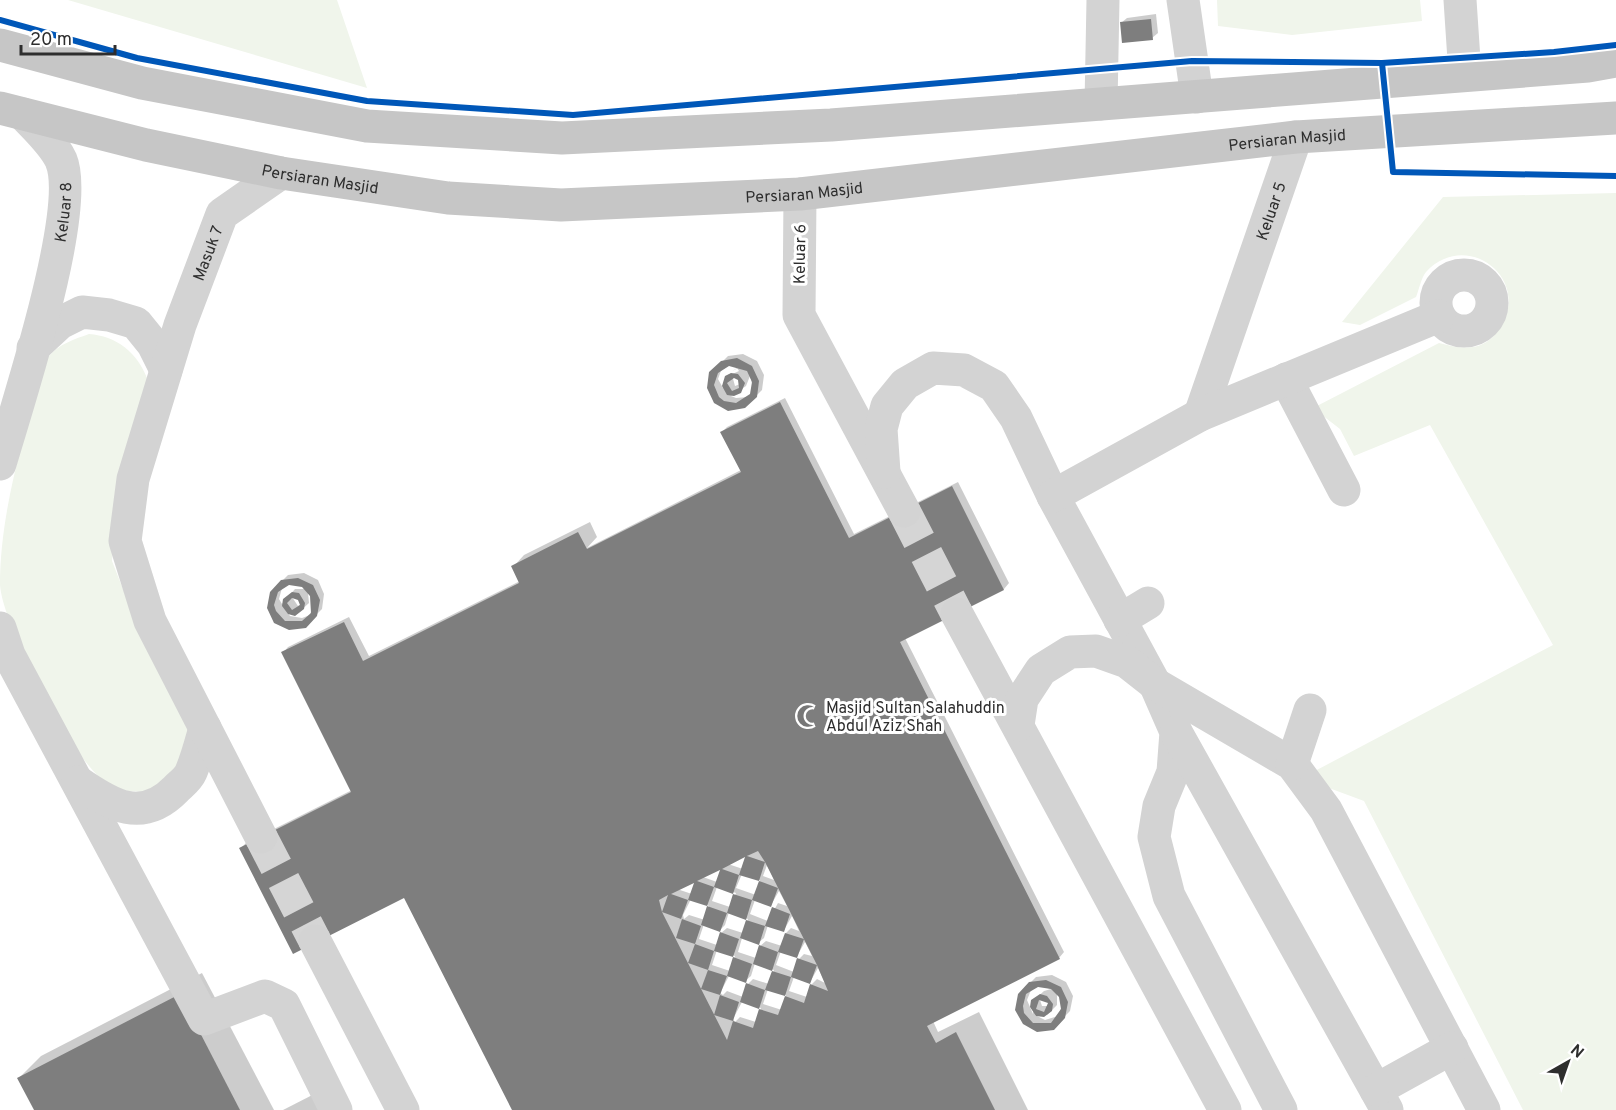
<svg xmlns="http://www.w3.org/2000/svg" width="1616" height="1110" viewBox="0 0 1616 1110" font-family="Overpass,sans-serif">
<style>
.green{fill:#f0f5eb}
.shadow{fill:#0003;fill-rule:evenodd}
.building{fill:#7e7e7e;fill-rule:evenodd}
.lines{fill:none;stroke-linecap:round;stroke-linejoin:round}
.minor-tunnel{stroke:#d5d5d5;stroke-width:33;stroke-dasharray:33 16;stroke-linecap:butt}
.minor{stroke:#d3d3d3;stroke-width:33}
.major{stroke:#c6c6c6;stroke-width:33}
.cycleway-casing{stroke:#fff;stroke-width:10}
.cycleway{stroke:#0057b8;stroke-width:6}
.labels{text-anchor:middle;stroke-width:6;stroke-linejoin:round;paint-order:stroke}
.street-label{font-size:16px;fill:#2e2e2e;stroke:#fff}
.poi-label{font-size:16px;fill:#2e2e2e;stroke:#fff;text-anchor:start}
</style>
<rect width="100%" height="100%" fill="#fff"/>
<g class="green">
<path d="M68,0H337L367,88Z"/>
<path d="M1217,0H1420L1422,21L1292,35L1218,26Z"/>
<path d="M1616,193V1110H1523L1364,801L1329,788L1313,772L1553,645L1430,425L1354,456L1340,429L1313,408L1439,343C1462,349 1482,352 1497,332C1536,282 1468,227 1426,272C1421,278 1419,290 1416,297L1360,325L1342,322L1443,197Z"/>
<path d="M89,334C116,336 137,352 147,378L116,513L112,561L130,607L190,729L185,759L163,791C143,791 124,795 106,783C73,760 3,627 0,585C0,521 18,455 36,394C40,383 42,364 49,356C59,344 75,339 89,334Z"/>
</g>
<g class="shadow">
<path d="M1156,14L1158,33L1152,38L1121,23L1127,18Z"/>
<path d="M743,354L757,361L764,375L762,390L745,407L715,402L711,373L728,356ZM729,364L738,368L732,371L737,368L739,371L726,377L723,388L718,379L722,368ZM732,375L739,379L740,384L735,386ZM750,376L753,387L752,394L748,397L736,398L731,396L746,386Z"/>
<path d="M785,398L854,534L958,482L1009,583L1004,589L905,638L1064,952L1059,958L933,1021L938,1032L979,1012L1028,1110H513L405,896L241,848L246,843L352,790L283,653L288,647L349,617L369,656L520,581L513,567L524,555L590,522L597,537L587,548L741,470L722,432L727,427ZM748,854L743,869L728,864ZM767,865L774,880L763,876ZM722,867L717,882L703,877ZM742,874L760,880L756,895L736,888ZM697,880L692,894L677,889ZM717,887L736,893L730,907L712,901ZM779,891L787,906L778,903L768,921L750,914L755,900L771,905ZM691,899L709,906L705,920L689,915L684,919L683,915ZM729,912L748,919L743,933L727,928L721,933L717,945L699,939L704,924L720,930L725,925ZM792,916L799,931L791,928L786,933L782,946L766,941L760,946L756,958L738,952L742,938L758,943L764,938L768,925L784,930ZM805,942L812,956L804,954L799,959L794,972L776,965L781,951L797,956ZM717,950L735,956L730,971L712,965ZM755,963L774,970L769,984L753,979L748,984L743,997L727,991L723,995L720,993L729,976L745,981L751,976ZM818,968L825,983L817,979L811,985L807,997L789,991L794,977L810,982ZM768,989L786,995L782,1010L763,1004ZM742,1002L761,1008L756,1022L740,1017L735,1022L733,1019Z"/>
<path d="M304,573L318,580L324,594L322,609L305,626L275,622L271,592L288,575ZM289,584L303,585L305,589H295L282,604L279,599L282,588ZM308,593L314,601L310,615L302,618L290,616L288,613H298L309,603ZM295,595L301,604L298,606L292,597Z"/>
<path d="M202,973L274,1110H35L19,1078L41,1056Z"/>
<path d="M1052,975L1066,982L1073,996L1070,1011L1053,1028L1024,1023L1019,994L1036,977ZM1037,985L1051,989L1044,991L1033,1001V1014L1027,1000L1031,990ZM1057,992L1063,1003L1058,1016L1045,1020L1035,1015H1047L1057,1005ZM1040,1000H1048V1006H1042Z"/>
<path d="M328,1087L340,1110H283Z"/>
</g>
<g class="building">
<path d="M1151,19L1153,40L1122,43L1120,22Z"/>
<path d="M737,358L752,366L759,381L757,397L745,408L728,411L714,403L707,388L709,372L721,361ZM729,366L747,371L752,382L750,394L736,403L724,401L719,397L714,385L718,373Z"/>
<path d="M731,373L738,374L745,383L741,393L734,396L727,395L722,386L725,376ZM734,378L738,380L739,388L732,391L727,383Z"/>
<path d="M780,402L849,538L952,486L1004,590L900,642L1060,959L927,1026L936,1043L956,1032L995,1110H512L404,898L293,954L239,848L351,792L281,652L344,622L363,661L519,583L511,566L578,532L587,549L741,472L720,432ZM758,851L765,862L817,965L797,958L791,977L772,971L778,952L759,945L753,964L772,971L765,990L785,996L791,977L810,984L817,965L828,991L810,984L804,1003L785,996L778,1015L759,1009L753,1028L733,1021L727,1040L662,912L659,900L668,895L662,912L681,919L688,900L671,894L694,883L688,900L707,906L714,887L733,894L739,875L722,869L745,857L739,875L759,881L765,862L747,856ZM720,870L714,887L697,881Z"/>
<path d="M298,578L313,585L320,600L317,616L306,628L289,630L274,623L267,608L270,592L281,580ZM289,585L302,587L310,596L311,613L302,621H285L276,611L274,605L278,592Z"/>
<path d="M292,592L299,593L305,603L304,609L295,616L288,614L282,606L283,599ZM292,598L298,600L300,605L292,610L287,603Z"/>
<path d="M759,881L778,888L771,907L752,900Z"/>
<path d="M733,894L752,900L746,920L727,913L720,932L701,925L707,906L727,913Z"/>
<path d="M772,907L790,914L784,932L765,926L759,945L740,938L746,920L765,926Z"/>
<path d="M682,919L701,926L695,944L676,938Z"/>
<path d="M720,932L739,939L733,957L714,951L708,970L688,963L695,944L714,951Z"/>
<path d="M785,933L804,939L797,958L778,952Z"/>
<path d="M733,957L752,964L746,983L727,976Z"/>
<path d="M708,970L727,976L720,995L701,989Z"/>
<path d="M1046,980L1061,987L1068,1002L1065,1018L1054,1030L1037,1032L1023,1024L1015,1010L1018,994L1029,982ZM1038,987L1051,989L1059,997L1061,1009L1051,1023H1033L1024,1013L1023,1006L1026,994Z"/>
<path d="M746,983L765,990L759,1009L740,1002Z"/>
<path d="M180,994L240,1110H34L17,1078Z"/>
<path d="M1040,994L1047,996L1053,1004L1052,1011L1044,1017L1036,1016L1030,1007L1031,1000ZM1039,1000L1048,1003L1044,1012L1036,1009Z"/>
<path d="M720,995L739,1002L733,1021L714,1015Z"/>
</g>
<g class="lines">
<g class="minor-tunnel">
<path d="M904,511L957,614"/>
<path d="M261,837L315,941"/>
</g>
<g class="minor">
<path d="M1183,0L1197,97"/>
<path d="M1460,0L1465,75"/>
<path d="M1101,104L1103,0"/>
<path d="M800,194L799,315L904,511"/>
<circle cx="1464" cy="303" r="28"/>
<path d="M33,348L60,323L82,312L109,315L136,323L153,344L166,370"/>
<path d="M1286,379L1344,490"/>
<path id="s1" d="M1200,415L1296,137"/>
<path id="s2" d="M0,464C17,405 82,210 61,160C53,143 35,127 23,114"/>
<path d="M884,472L881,429L887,406L905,384L933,368L964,370L994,386L1016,418L1053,496L1155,684L1176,732L1173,772L1159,806L1154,837L1169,896L1281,1110"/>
<path d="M1053,496L1200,415L1439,316"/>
<path d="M957,614L1225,1110"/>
<path d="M1120,620L1148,603"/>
<path d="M0,628L9,655L204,1019L265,996L284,1005L336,1110"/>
<path d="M1018,725L1022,699L1041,670L1070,652L1096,651L1127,662L1155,684L1292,764L1326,810L1484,1110"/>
<path d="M1176,732L1387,1110"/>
<path d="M1292,764L1310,710"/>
<path d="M78,782C111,805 142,824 176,789C181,784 188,779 191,772C197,758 201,742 205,728"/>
<path id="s3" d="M261,837L150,621L125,541L133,479L180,325L222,214L281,173"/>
<path d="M315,941L403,1110"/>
<path d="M1376,1090L1452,1048"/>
</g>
<g class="major">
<path d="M0,45L142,83L367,126L562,138L831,125L1588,66L1616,61"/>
<path id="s4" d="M0,108L146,145L281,173L448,198L561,205L800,194L1296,137L1616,118"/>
</g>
<g class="cycleway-casing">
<g id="cycleway">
<path d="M0,20L137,58L367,101L573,115L1192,61L1382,63L1554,52L1616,45"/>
<path d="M1382,63L1393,172L1616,176"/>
</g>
</g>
<use href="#cycleway" class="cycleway"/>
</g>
<defs>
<g id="mosque-bare" transform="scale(1.8)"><path d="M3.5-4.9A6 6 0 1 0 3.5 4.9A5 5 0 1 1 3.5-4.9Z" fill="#777" stroke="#fff" stroke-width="2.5" paint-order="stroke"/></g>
</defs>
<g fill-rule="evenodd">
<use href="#mosque-bare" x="808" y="716"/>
</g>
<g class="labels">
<g class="street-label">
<text dy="6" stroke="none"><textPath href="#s4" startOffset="1300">Persiaran Masjid</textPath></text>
<text dy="6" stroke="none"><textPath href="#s4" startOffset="328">Persiaran Masjid</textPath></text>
<text dy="6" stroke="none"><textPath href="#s4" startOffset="814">Persiaran Masjid</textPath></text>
<text dy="6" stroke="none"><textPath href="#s1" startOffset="216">Keluar 5</textPath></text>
<text dy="6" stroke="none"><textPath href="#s2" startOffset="260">Keluar 8</textPath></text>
<text dy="6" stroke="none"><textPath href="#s3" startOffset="627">Masuk 7</textPath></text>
<text transform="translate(799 254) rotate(-89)" y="6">Keluar 6</text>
</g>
<g class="poi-label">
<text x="826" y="713">Masjid Sultan Salahuddin<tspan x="826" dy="18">Abdul Aziz Shah</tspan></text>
</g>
</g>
<g transform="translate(1568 1062) rotate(40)" stroke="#ffffff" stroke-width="4.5" paint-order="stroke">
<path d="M0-4.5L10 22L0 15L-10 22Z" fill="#2e2e2e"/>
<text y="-9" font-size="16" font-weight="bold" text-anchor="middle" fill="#2e2e2e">N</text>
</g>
<path d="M21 45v9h94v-9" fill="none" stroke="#2e2e2e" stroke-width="3"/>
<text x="30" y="45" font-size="18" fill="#2e2e2e" stroke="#ffffff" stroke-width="4.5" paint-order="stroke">20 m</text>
</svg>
